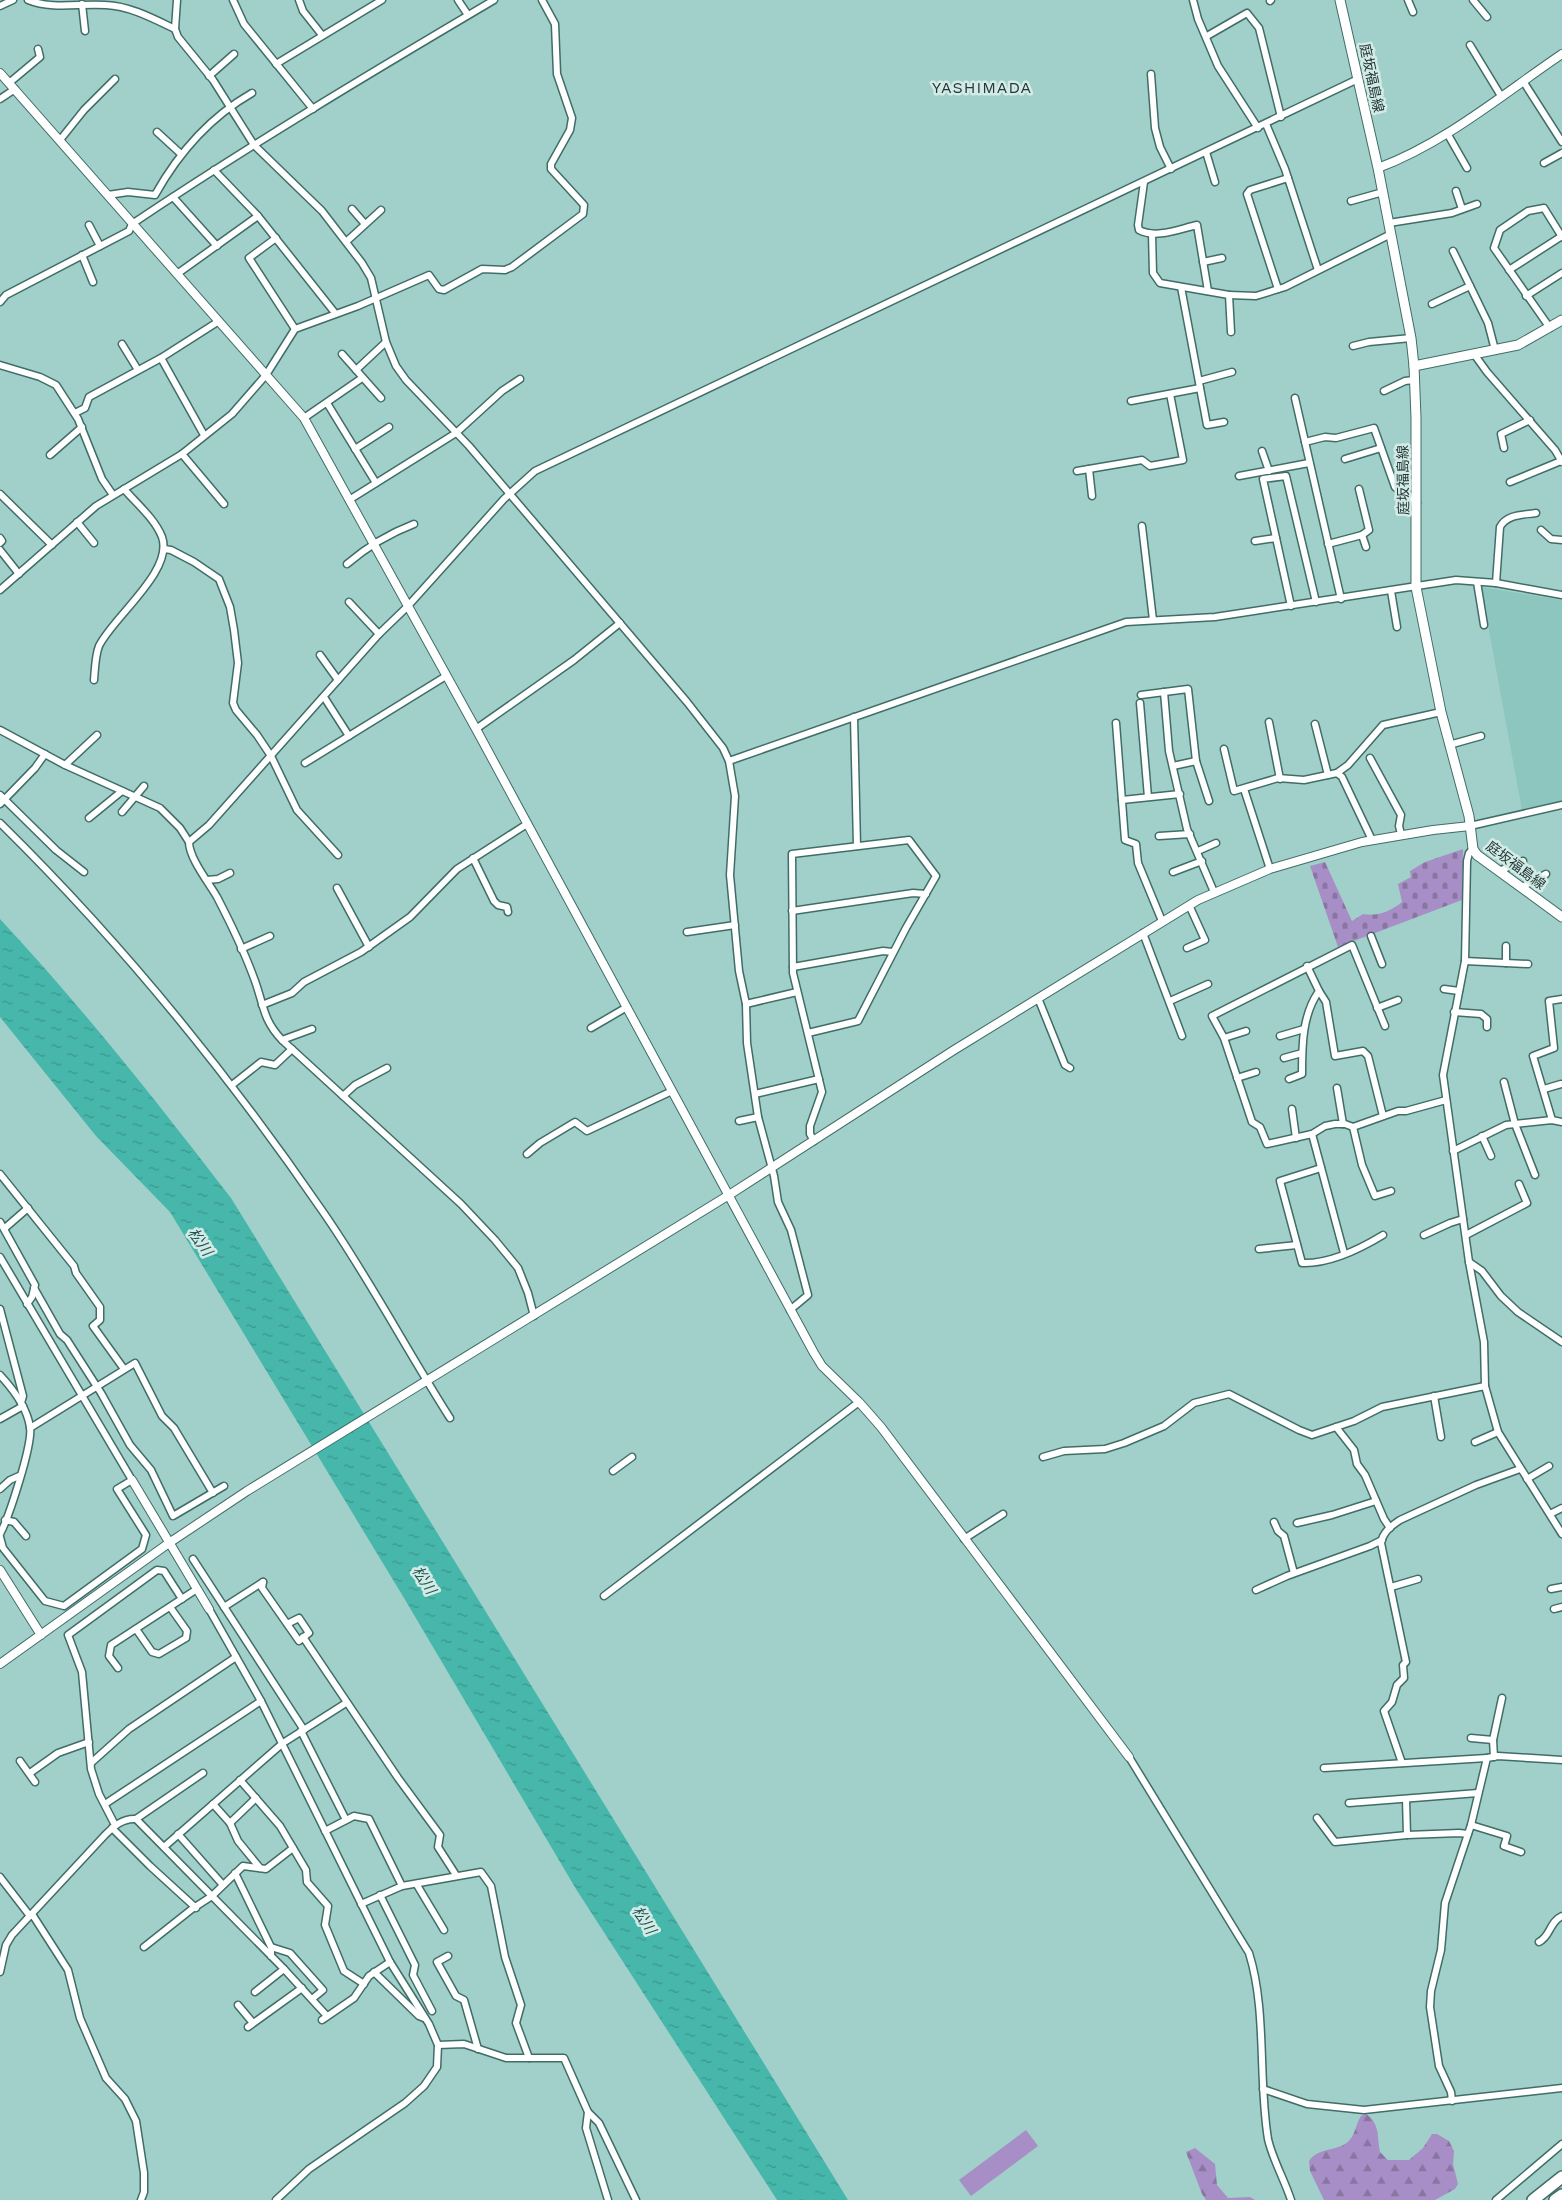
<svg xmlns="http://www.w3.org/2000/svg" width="1562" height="2200" viewBox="0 0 1562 2200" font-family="'Work Sans','Noto Sans JP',sans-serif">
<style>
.built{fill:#8cc6be}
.forest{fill:url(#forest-firs)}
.cemetery{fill:url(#cemetery-stones)}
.garden{fill:#a88ec6}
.water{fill:url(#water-ripples)}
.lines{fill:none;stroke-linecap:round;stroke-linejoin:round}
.minor-casing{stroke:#406d67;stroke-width:9}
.tertiary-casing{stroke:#406d67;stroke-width:10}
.secondary-casing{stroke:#406d67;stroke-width:11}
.motorway-casing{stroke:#406d67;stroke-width:14}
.minor{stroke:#fff;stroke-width:6}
.tertiary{stroke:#fff;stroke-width:8}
.secondary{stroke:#fff;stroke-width:9}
.motorway{stroke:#fff;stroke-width:11}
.labels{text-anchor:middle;stroke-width:5;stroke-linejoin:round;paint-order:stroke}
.street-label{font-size:14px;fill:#243734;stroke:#d3ebe7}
.water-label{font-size:15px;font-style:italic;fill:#25554f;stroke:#d3ebe7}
.quarter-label{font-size:16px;letter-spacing:1px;fill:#243734;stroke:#d3ebe7}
</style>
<defs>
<pattern id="forest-firs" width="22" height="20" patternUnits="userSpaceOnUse" patternTransform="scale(1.25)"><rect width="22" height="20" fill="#a88ec6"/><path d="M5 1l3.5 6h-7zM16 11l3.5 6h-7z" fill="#8975a2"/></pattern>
<pattern id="cemetery-stones" width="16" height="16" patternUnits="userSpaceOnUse" patternTransform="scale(1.25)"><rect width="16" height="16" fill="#a88ec6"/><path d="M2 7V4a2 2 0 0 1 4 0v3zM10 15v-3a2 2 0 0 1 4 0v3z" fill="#8975a2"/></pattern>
<pattern id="water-ripples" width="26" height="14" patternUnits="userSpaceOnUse" patternTransform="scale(1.25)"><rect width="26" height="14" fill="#47b7ab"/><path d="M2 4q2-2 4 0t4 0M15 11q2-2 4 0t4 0" fill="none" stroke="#3b968c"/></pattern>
</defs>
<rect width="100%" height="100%" fill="#a0d0c9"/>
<path class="built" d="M1481,587L1562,600V801L1522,810Z"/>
<g class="forest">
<path d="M1366,2114C1380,2123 1377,2137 1380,2152L1388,2160H1409L1423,2148L1432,2134H1437L1449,2141L1454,2151L1453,2164L1458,2184L1455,2189L1435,2200H1324L1310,2171L1309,2161C1318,2148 1334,2151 1345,2144C1356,2137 1355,2125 1361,2116Z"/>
<path d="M1195,2148L1215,2164L1217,2185L1228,2198L1250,2197L1255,2200H1206L1202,2194L1186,2152Z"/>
</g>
<path class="cemetery" d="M1463,849L1462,900L1338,947L1310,866L1325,862L1352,921L1363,914C1377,917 1391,911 1402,902L1398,884L1411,877L1410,871L1425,862Z"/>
<path class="garden" d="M1026,2130L1038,2146L971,2196L959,2180Z"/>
<path class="water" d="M0,919C83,1008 157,1102 231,1198L848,2200H777L576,1889L404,1598L170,1212L96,1136L0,1017Z"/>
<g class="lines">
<g class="minor-casing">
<g id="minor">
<path d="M28,0C53,10 80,3 106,5C130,6 154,19 175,29"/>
<path d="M177,0L175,29L178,37L213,80L254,145L322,211L362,263L371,278L386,342L396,366L406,380L469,446L687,702L723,748L729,761L735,796L730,875L739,971L746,1004L747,1043L758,1117L774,1176L778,1202L791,1230L808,1295L790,1310"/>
<path d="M233,0L244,24L313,109"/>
<path d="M299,0L303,11L322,35"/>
<path d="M458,0L468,15"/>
<path d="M1193,0L1198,19L1218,66L1258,128"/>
<path d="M1408,0L1413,12"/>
<path d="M1473,0L1487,17"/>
<path d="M1270,1L1271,0"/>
<path d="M82,4L85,31"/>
<path d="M0,6L13,0"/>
<path d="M1207,36L1247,13L1259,28L1281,117"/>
<path d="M1470,45L1501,96"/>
<path d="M276,64L382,0"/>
<path d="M1151,74L1155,128L1160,147L1171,169"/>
<path d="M209,76L234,54"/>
<path d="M1523,81L1562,142"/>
<path d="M9,83L40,57L38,49"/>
<path d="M0,99L15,89"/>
<path d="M1266,124L1285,169L1318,270"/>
<path d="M157,132L181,154"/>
<path d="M1447,133L1467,168"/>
<path d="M60,140L84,110L115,79"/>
<path d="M1206,152L1215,182"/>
<path d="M1544,163L1562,153"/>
<path d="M214,170L258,216L335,313"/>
<path d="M1144,182L1138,225L1139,230C1156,239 1179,229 1197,225L1208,291"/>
<path d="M1456,191L1462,209"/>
<path d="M108,195L128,192L155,195C179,152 210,117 252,93"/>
<path d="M173,197L217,246"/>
<path d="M1351,201L1383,192"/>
<path d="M352,209L365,224"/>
<path d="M1389,223L1452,213L1477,204"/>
<path d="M89,225L100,246"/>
<path d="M1152,234L1153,273L1160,283L1229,295L1231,332"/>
<path d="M276,238L249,258L295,329"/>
<path d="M347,241L381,210"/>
<path d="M1453,251L1488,323L1495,350"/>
<path d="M82,255L93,282"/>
<path d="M1203,262L1222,258"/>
<path d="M1509,270L1562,236"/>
<path d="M177,274L258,216"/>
<path d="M1181,287L1207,425L1224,422"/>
<path d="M1278,289L1247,194L1250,190L1288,178"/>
<path d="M1229,295L1256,296L1285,287L1391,234"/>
<path d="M1526,296L1562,273"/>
<path d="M0,302L6,295L129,231L132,224C250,145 372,72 494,0"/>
<path d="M1432,304L1470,286"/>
<path d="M1550,328L1494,248L1500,230L1528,211L1544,208L1562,237"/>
<path d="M122,344L138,370"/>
<path d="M1353,346L1369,342L1411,338"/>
<path d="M342,354L381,398"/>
<path d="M1474,354L1487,372L1555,450L1562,462"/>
<path d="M161,358L204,435"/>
<path d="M0,365L40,377L56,385L78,419L102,479L113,495"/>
<path d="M356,370L386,342"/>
<path d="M1199,381L1232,372"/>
<path d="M1384,391L1405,381L1414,380"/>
<path d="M1295,398L1341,599"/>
<path d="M1131,401L1200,388"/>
<path d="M327,403L376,483"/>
<path d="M75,413L85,408L89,397L161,358L219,321"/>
<path d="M304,418L362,378"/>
<path d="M1305,442L1325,437L1336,438L1374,428L1395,487L1417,503"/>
<path d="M1504,448L1501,434L1530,420"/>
<path d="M355,449L389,427"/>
<path d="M1262,451L1269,471"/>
<path d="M182,454L224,504"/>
<path d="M50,455L82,427"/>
<path d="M1345,459L1381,448"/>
<path d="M1089,469L1092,496"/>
<path d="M1077,471L1142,460L1150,466L1183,460L1170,394"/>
<path d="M1239,476L1309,463"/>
<path d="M1510,482L1561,461"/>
<path d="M0,494L52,545"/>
<path d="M349,500L456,433L502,391L520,379"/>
<path d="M77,522L94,543"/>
<path d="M1142,526L1153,620"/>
<path d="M1541,530L1551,539L1562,540"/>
<path d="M1362,535L1366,547"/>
<path d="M0,538L2,541L0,543"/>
<path d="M1255,541L1276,538"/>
<path d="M1328,544L1362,535L1369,530L1359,489"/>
<path d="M164,549L171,550L194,562L219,579L230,607L234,630L238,663L233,703L236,710L257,735L271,756L297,810L338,855"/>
<path d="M0,550L19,574"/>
<path d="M347,564C368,546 388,534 414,524"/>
<path d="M1477,582L1484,625"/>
<path d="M1496,583L1500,527C1507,514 1523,515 1536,513"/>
<path d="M0,590L96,506L182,454L232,414L266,375L295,329L358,306L429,275L439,289L444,290L482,269L505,270L512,267L583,214L584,205L551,169V164L570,130L572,118L557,74L555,24L542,0"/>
<path d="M1391,591L1397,627"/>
<path d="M349,602L379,634"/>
<path d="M1291,606L1263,479L1286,476L1316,602"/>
<path d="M320,655L338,680"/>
<path d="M94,680C95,670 95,656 99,646C113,617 174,571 162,537C155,519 137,504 124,489"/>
<path d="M1164,692L1169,751L1187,829L1214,892"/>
<path d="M1141,695L1188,689L1196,761L1209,801"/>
<path d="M324,697L349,736"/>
<path d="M1140,703L1148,797"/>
<path d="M854,717L857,846"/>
<path d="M1269,722L1280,779"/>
<path d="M1116,723L1125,840L1136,844L1138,863L1162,921"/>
<path d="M1315,724L1328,775"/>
<path d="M476,729L574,660L620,623"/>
<path d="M0,730L65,765L160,808L180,828L189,842"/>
<path d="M1449,745L1481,736"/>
<path d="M1224,749L1234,791L1278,778L1304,780L1337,773L1342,777L1372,840"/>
<path d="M1370,758L1401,815L1399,826L1401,834"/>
<path d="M729,761L1126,622L1215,617L1456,580L1496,583L1562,595"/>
<path d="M305,763L446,676"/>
<path d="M65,765L97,735"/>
<path d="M1173,766L1196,761"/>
<path d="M1337,773L1348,765L1383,725L1441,712"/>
<path d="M1244,789L1270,869"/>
<path d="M0,795L56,850L84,872"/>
<path d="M1122,800L1180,794"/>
<path d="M0,804L35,768L45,754"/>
<path d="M122,812L144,786"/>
<path d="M89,818L122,791"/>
<path d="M0,823C120,941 226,1071 321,1209C368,1276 406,1349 450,1418"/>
<path d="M1470,826L1562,805"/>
<path d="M1159,836L1190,834"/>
<path d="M1473,849L1469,853L1467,861L1465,961L1443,1075L1469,1262L1484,1342L1485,1386L1498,1432L1562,1534"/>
<path d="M1198,851L1216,843"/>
<path d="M473,858L494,901L498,905L507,907L508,912"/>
<path d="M1499,871L1523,861"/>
<path d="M1173,872L1202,861"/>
<path d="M207,880L218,879L230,873"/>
<path d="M1522,887L1546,874"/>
<path d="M337,888L369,947"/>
<path d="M792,911L913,893L926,894"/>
<path d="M687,932L735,925"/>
<path d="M1143,933L1182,1036"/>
<path d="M1371,936L1382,964"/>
<path d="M1187,948L1205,940L1189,905"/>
<path d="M241,949L270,936"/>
<path d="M1465,961L1528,964"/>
<path d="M1506,963V946"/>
<path d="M793,967L883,951L893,952"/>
<path d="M1444,989L1459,991"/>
<path d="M1319,991L1326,1002L1335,1056L1363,1051L1368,1056L1383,1116"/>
<path d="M1038,998L1065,1065L1070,1068"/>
<path d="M1170,1001L1208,984"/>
<path d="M746,1004L797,992"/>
<path d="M262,1005L292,993L304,982L361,952L410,917L457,869L527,824"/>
<path d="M1377,1008L1398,1000"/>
<path d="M1454,1012L1481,1014L1487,1019V1027"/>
<path d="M1385,1026L1352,945L1212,1016L1224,1038L1252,1122L1260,1127L1267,1144L1312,1134L1325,1126L1335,1124H1345L1353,1127L1398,1111H1406L1446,1100"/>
<path d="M591,1028L627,1007"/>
<path d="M808,1033L858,1021L906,928L936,876L909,840L792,854L793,973L822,1092L810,1126V1134L814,1141"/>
<path d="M1280,1036L1304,1029"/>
<path d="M1224,1038L1246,1031"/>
<path d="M282,1040L312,1029"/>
<path d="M1284,1058L1302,1053"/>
<path d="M1237,1078L1256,1072"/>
<path d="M1289,1079L1302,1074C1302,1046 1302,1015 1319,991L1307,966"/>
<path d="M1504,1082L1515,1124L1535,1175"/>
<path d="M232,1085L261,1062L275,1065L292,1049"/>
<path d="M1337,1088L1343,1124"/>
<path d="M1544,1089L1561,1084"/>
<path d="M755,1094L819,1079"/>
<path d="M343,1096L355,1085L387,1068"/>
<path d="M1292,1109L1296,1138"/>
<path d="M1552,1120L1533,1056L1554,1048L1549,1001L1562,999"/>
<path d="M739,1121L758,1117"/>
<path d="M1353,1127L1362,1165L1375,1196L1391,1191"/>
<path d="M1312,1134L1344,1253"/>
<path d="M1482,1136L1491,1156"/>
<path d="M1453,1151L1506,1125L1552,1120L1562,1122"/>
<path d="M527,1154L540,1143L575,1122L587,1131L672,1091"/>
<path d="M1321,1168L1280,1181L1302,1263C1329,1264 1360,1249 1383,1235"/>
<path d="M0,1174L74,1266L76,1273L100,1307V1320L93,1326L124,1369"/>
<path d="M0,1222L35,1285L32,1297L27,1304"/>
<path d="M5,1228L28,1208"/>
<path d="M1424,1235L1450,1223L1463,1219"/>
<path d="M1466,1235L1527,1203L1519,1184"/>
<path d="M1259,1249L1297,1245"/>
<path d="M0,1257L132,1480L117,1489L146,1535L142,1549L64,1606L45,1601L3,1548L0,1537"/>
<path d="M1469,1262L1482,1271L1501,1296L1518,1312L1562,1342"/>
<path d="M34,1288L60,1334L67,1340L101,1393L130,1445L151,1470L173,1516L224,1486"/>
<path d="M0,1309L23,1396L21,1403"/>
<path d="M534,1316L528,1293L518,1268L495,1240L461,1204L282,1040C263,1020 264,1006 255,981C245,953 231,924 217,897C209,883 189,858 189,842L209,825L379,634L408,606L504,499L535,471L1358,79"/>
<path d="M0,1375C13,1389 27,1407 30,1427C33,1444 9,1517 0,1534"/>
<path d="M1434,1396L1441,1437"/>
<path d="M0,1419L23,1406"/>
<path d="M1336,1427L1354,1450L1357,1464L1365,1475L1384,1519L1390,1528"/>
<path d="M30,1428L135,1363L162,1416L174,1428L213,1493"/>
<path d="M1475,1442L1498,1432"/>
<path d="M1043,1457L1064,1451L1105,1449L1124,1443L1164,1426L1194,1403L1229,1394L1299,1430L1312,1435L1354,1421L1382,1407L1485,1386"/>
<path d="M613,1471L632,1457"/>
<path d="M1527,1479L1549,1466"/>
<path d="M0,1489L10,1480L19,1476"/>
<path d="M1550,1514L1562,1508"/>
<path d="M5,1520L14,1522L26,1536"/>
<path d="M1274,1522L1278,1531L1284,1536L1294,1573"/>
<path d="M1297,1523L1332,1515L1376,1501"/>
<path d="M964,1539L1003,1514"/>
<path d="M193,1559L304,1730"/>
<path d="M263,1582L262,1588L299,1641L309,1633L299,1618L287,1624"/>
<path d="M1391,1587L1418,1579"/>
<path d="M1551,1589L1562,1587"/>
<path d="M1256,1590L1287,1576L1370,1546L1382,1540"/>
<path d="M604,1596L859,1402"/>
<path d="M224,1607L263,1582"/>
<path d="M209,1609L261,1701L390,1962L429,2024L438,2045L437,2067L424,2086L405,2103L309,2169L276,2200"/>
<path d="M1554,1609L1562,1607"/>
<path d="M136,1629L152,1652L159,1654L186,1638L187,1631L170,1607"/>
<path d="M303,1637L398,1778L440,1835L438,1847L456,1875"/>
<path d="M118,1668L109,1656L111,1645L197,1589"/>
<path d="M301,1731L346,1820"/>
<path d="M1471,1738L1493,1740"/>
<path d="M1129,1757L1249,1953C1267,2010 1258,2079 1268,2139C1272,2158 1285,2181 1291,2200"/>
<path d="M1494,1757L1493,1740L1502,1698"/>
<path d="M20,1761L35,1782"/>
<path d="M91,1763L129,1729L236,1657"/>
<path d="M1402,1763L1384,1711L1392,1702L1397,1685L1404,1678L1403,1665L1406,1662L1381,1543C1383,1532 1391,1526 1400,1520L1476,1485L1520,1469"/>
<path d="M1324,1768L1487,1758"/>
<path d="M30,1773L58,1753L89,1742"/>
<path d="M240,1780L280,1826L306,1870L307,1882L328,1906L325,1925L344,1971L364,1984"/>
<path d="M1406,1799L1407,1835"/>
<path d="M1349,1803L1478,1793"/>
<path d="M105,1804L261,1701"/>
<path d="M213,1804L230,1823L238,1841L260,1868"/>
<path d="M1317,1818L1335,1842L1407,1835L1459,1833L1468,1834"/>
<path d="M136,1819L284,1969L327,2016"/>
<path d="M230,1823L256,1798"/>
<path d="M115,1825L99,1794L91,1769L82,1672L68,1635L157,1570L164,1571L182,1599"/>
<path d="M1471,1825L1507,1836L1504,1846L1521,1852"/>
<path d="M112,1828L150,1866L196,1908"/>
<path d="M325,1831L354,1816L369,1819L402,1886"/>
<path d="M178,1834L223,1885"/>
<path d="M164,1847L283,1743L346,1703"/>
<path d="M235,1873L271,1947V1956"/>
<path d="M0,1877L30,1916"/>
<path d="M417,1885L444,1930"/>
<path d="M380,1895L415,1965L413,1975L432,2011"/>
<path d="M361,1904L402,1886L481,1872L491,1886L505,1957L521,2005L516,2023L529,2058"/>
<path d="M32,1914L68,1970L80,2018L106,2078L125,2099L136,2121L144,2173V2192L141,2200"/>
<path d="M1539,1942C1551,1936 1549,1922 1562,1916"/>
<path d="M144,1947L192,1909L212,1896L243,1866L266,1869L293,1848"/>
<path d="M271,1947L290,1953L323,1990L312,1999"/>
<path d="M448,1956L437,1962L456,1996L464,2000L478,2049"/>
<path d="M0,1972L6,1945L12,1935L105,1835C114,1826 123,1818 136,1819L203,1773"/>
<path d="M374,1972L419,2016L424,2018"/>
<path d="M255,1992L284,1969"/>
<path d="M238,2005L253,2023"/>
<path d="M322,2020L354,1998L369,1976L390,1962"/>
<path d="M248,2027L302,1988"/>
<path d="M438,2045L464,2044L506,2058H564L588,2112L586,2128L608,2200"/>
<path d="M1263,2089L1307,2104L1364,2110L1562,2088"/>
<path d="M1452,2101L1451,2092L1439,2066L1430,2007L1431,1991L1441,1950L1445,1903L1471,1825L1487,1758L1498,1756L1562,1760"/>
<path d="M588,2112L599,2123L636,2200"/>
<path d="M1496,2200L1562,2144"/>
</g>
</g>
<g class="tertiary-casing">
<g id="tertiary">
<path d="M0,73L304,418L476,729L814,1353L822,1366L859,1402L881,1427L1129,1757"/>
<path d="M1378,168C1445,143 1503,94 1562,54"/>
<path d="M132,1480L209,1609"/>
<path d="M0,1570L41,1635"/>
<path d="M0,1664L169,1543L247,1491L729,1195L954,1050L1198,900L1270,869L1362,842L1433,830L1470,826"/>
</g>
</g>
<g class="secondary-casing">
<g id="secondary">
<path d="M1340,0L1378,168L1411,338L1414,366L1416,418V587L1441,712L1469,816L1473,849L1477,855L1562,917"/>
<path d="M1414,366L1518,345L1562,320"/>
</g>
</g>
<g class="motorway-casing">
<g id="motorway">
<path d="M1533,2200L1562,2177"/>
<path d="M1555,2200L1562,2195"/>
</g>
</g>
<use href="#minor" class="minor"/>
<use href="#tertiary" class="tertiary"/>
<use href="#secondary" class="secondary"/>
<use href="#motorway" class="motorway"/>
</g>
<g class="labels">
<g class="street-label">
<text transform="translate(1372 78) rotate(78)" y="5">庭坂福島線</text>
<text transform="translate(1403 480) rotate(-91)" y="5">庭坂福島線</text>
<text transform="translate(1516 865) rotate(37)" y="5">庭坂福島線</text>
</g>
<g class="water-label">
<text transform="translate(200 1242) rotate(55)" y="5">松川</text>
<text transform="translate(424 1580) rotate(57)" y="5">松川</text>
<text transform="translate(644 1920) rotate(57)" y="5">松川</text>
</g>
<g class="quarter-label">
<text x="982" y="93">YASHIMADA</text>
</g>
</g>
</svg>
